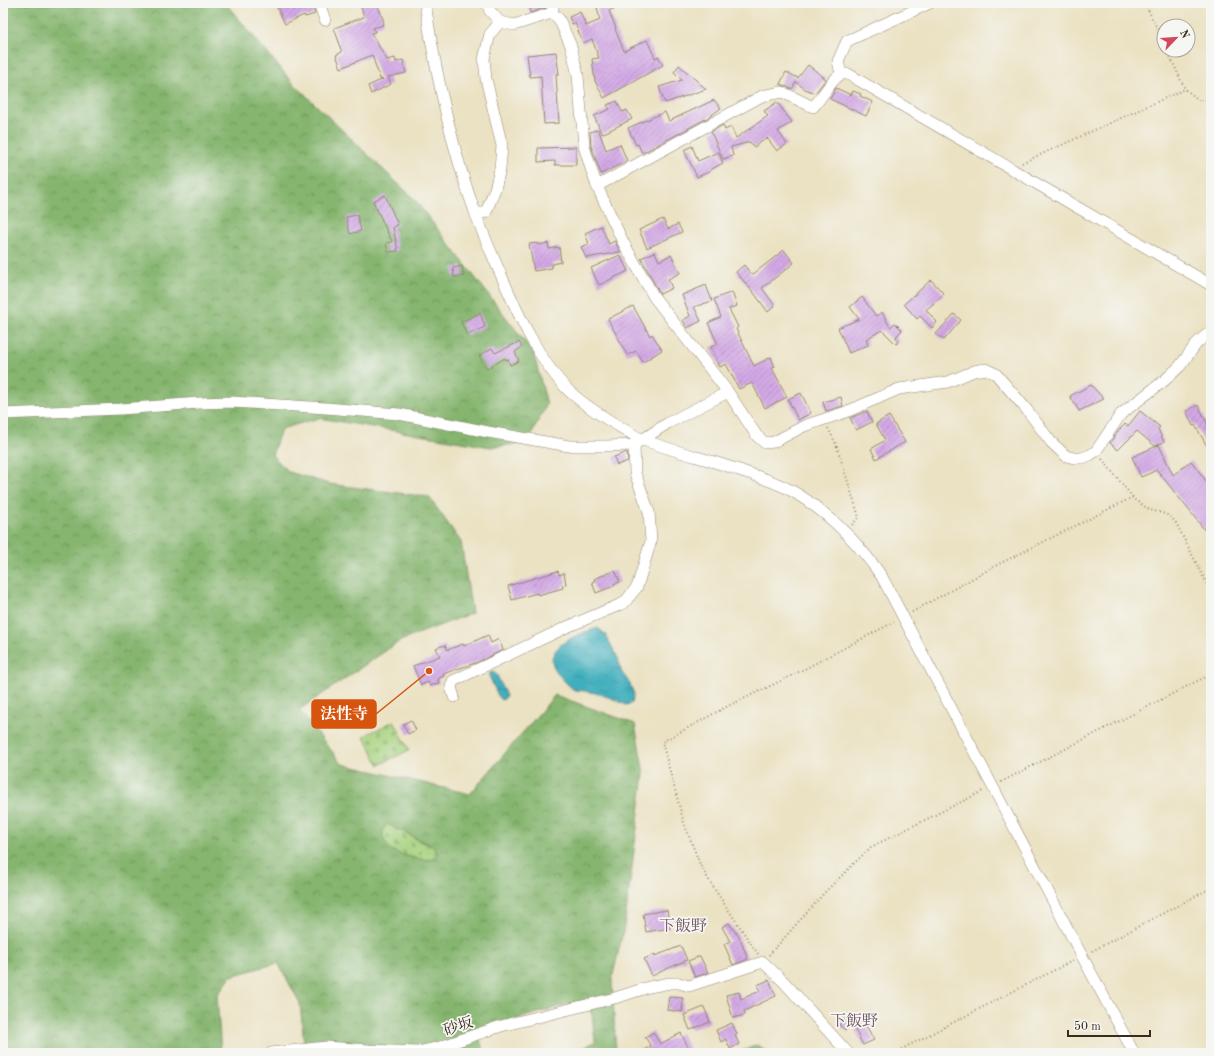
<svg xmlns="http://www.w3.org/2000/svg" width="1214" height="1056" viewBox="0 0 1214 1056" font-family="'Old Standard TT','Noto Serif JP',serif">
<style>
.forest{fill:url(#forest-crowns);stroke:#607046;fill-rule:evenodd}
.cemetery{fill:url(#cemetery-stones);stroke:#717e4f}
.water{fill:url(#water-ripples);stroke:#3e6c6e}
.building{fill:url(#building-hatch)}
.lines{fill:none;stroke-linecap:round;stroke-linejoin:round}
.minor-casing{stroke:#938670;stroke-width:12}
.path{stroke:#938670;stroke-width:2;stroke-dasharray:1 3;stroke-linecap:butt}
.minor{stroke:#fff;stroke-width:11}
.labels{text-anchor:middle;stroke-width:3.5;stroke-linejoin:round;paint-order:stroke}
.street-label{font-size:15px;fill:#3b2a1e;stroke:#f6f6f2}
.neighbourhood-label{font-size:16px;fill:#705664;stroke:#f6f6f2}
.leader{fill:none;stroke:#d7540e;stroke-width:1.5}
.callout-dot{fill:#d7540e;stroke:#f6f6f2;stroke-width:1.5}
.callout{fill:#d7540e;stroke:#d7540e;stroke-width:1.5}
.callout-label{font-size:16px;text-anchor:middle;font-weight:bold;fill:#fff}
</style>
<defs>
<pattern id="forest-crowns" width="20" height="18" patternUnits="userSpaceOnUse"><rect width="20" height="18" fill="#85b56e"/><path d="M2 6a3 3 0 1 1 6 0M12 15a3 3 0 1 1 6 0" fill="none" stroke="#6e935a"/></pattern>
<pattern id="cemetery-stones" width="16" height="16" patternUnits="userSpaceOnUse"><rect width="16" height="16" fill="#a7d380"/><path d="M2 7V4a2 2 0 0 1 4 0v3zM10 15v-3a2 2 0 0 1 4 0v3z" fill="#91b56e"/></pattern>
<pattern id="water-ripples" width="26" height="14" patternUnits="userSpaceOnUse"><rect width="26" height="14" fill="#41afbd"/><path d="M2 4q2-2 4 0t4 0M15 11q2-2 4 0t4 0" fill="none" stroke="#388f99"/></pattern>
<pattern id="building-hatch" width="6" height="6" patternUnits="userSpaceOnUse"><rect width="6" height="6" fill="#d3a9e6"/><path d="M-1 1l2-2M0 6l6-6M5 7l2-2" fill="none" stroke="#ac8aba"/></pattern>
</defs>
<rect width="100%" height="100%" fill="#f6f6f2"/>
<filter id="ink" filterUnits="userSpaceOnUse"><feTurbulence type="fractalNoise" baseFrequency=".025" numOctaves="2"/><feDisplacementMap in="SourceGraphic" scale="8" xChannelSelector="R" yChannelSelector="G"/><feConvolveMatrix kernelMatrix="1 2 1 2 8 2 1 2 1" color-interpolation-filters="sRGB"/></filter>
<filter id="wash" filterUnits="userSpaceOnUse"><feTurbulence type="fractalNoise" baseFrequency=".012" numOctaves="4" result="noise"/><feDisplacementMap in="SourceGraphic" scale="16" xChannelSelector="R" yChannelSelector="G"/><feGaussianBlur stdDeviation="0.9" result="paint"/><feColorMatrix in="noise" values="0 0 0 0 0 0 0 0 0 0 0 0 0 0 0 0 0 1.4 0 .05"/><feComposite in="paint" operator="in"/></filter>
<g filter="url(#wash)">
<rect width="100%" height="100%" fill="#ebe2c3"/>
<g class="forest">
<path d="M8,3H227V5L292,82L415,200L533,352L547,404L527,443L491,447L319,418L281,429L272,455L289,472L329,484L429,497L461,542L472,613L400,641L299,710L342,764L470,794L555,695L635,724L644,774L624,928L612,979L616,1053H571L595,1042L592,1014L584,1000L477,1030L484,1053H305L300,1003L278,963L231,976L217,995L221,1053H3V12L7,11ZM387,824C403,831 417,840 433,846L383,830Z"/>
<path d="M757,1045L768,1053H738Z"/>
</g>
<g class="cemetery">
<path d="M394,721L409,750L379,765L364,736Z"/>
<path d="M387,824L406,833L419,841L433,846L438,854L430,860C415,857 389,857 384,839C383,836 383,833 383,830Z"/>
</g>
<g class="water">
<path d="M598,628L605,634L617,656L622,673L629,682L634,694L632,703L626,705C609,696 593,691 574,690C567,684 552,670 552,660C553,642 584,632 598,628Z"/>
<path d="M493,672L497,675L506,696L504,699L501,700L499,698L490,678V673Z"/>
</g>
<g id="blocks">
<g class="building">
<path d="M275,3H312L315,14L305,17L304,15L285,24Z"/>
<path d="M360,3H377L384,22L382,23L383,25L373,28L375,32L371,33L387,60L395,58L396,62L403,60L406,73L388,77L391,84L371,94L368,86L383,79H380L372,55L341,68L336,55L342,52L338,42H339L334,28L364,17Z"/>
<path d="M528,3H547L546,8L530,13Z"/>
<path d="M596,3H625L609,11L616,28L615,29L624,51L647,40L655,58L658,56L663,65L604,98L595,81L592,59L599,58L592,39L583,43L575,23L572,24L569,17L580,12L586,26L600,20Z"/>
<path d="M556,52L559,74H556L559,123L544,124L541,76L530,77L527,55Z"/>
<path d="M679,65L706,89L665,103L659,87L682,80L674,72Z"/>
<path d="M808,65L826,79L815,93L805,89L796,82L792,89L780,84L786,72L798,78Z"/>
<path d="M836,88L851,95L853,91L861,94L860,96L873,102L866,116L830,99Z"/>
<path d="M714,100L721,108L709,117L652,148L642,153L638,144L636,145L628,128L665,112L669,121Z"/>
<path d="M617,101L622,112L627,110L632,119L602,134L594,116L610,109L607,105Z"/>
<path d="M777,102L792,122L778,131L787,144L777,151L767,138L754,147L750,142L731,147L733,156L723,159L711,132L723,125L725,130L731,127L736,138L768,116L764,111Z"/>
<path d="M598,129L606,150L620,144L627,161L601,174L591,146L590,132Z"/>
<path d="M692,146L698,161L718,152L723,163L710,170L711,171L697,177L684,150Z"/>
<path d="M576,147V165H555V161L538,162V148Z"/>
<path d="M385,195L398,225L393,227L398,251L388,252L386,243L392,242L373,201Z"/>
<path d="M357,215L361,231L350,234L346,217Z"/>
<path d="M663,219L668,229L678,224L682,232L647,248L639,230Z"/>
<path d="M601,226L609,244L615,241L620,252L586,258L581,247L589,244L585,233Z"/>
<path d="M538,243V245L548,243L549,249L559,247L561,262L552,264V268L534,271L529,244Z"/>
<path d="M784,250L794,263L762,288L775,306L768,312L754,293L736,272L744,265L752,275Z"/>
<path d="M655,252L659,261L671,255L680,273L668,279L672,288L660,294L641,258Z"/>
<path d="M620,255L628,271L599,285L591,268Z"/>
<path d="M462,266L464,276L454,277L453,268Z"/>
<path d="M931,280L944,294L926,310L937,322L932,328L920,316L917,319L904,304Z"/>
<path d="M706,285L712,301L694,307L701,321L687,328L683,320L690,316L682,295Z"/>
<path d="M732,292L737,306L729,309L738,327L736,329L754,366L771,357L775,367L772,368L787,397L765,408L752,383L739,389L726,364L720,367L711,347L718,344L708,323L721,317L714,299Z"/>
<path d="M862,297L876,316L882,312L890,327L895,323L902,330L896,337L899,342L896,344L882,330L866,339L868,345L849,353L838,328L859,319L850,307Z"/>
<path d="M633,306L650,336L652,334L662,350L643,362L636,351L627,355L608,319Z"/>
<path d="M480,313L485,327L467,335L461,322Z"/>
<path d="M954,314L961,320L944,340L936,334Z"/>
<path d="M519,342L522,347L515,352L519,361L510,365L508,359L506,360L505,358L487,369L479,356L492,348L495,353Z"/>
<path d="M1091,385L1104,399L1079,411L1070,396Z"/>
<path d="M801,393L811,413L798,420L788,399Z"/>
<path d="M841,397L843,406L826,411L823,402Z"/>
<path d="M1198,405L1211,431V453L1195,425L1193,426L1186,411Z"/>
<path d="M867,411L872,422L856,430L850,418Z"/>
<path d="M1140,411L1160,427L1158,429L1164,442L1155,446L1137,431L1118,450L1110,443L1119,430L1125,424L1128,426Z"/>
<path d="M889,416L905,442L876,459L871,449L885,440L876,424Z"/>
<path d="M1159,445L1173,475L1191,461L1207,482L1211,479V538L1157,470L1141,477L1132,457Z"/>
<path d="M627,452L628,461L617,465L614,457Z"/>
<path d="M615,570L620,582L614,584V586L596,593L592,582L595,580L594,579Z"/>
<path d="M558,571L559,575L564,573L566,584L562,585L563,588L538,595L537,593L512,600L508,586Z"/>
<path d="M488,635L491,643L499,639L503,650L478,662L443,674L444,676L438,679L439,683L430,686L428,682L421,685L413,666L440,656L436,648L445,645L447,650L463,644L464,646Z"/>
<path d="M411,720L416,730L408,734L403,724Z"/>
<path d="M667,910L670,928L646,932L643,914Z"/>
<path d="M729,923L739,937L748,959L733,965L724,944L730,941L722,927Z"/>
<path d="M681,946L687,960L662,971L652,976L644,959L655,954V956Z"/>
<path d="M700,956L708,973L695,977L688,961Z"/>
<path d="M769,980L776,996L744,1011L745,1015L733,1018L726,995L739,992L741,999L760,991L757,985Z"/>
<path d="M669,997L683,998L682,1012L667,1010Z"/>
<path d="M704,1007L710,1022L690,1030L684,1015Z"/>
<path d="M845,1018L851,1024L845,1030L839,1025Z"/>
<path d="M862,1018L874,1040L863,1045L852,1024Z"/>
<path d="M732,1023L737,1034L735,1035L739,1044L730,1049L726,1039L721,1042L716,1030Z"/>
<path d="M653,1032L660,1044L681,1033L691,1053H638L651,1046L645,1037Z"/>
</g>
</g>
</g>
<g filter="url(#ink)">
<use href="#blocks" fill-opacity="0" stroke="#938670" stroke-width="1"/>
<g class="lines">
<g class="minor-casing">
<g id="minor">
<path d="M319,3L325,20"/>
<path d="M425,3C436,75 451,147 476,215C484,236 493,257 502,277C518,314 539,361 568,390C585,406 606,419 627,431C632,434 638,438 644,440C675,452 708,459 739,470C757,476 777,482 794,492C830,514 858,542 882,577L1082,956L1134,1053"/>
<path d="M487,3L490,11L500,22L514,25L552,13L559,19L571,46L578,76L584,146L591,169L597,186L623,242L654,297L728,392L757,436L765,443L774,442L804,426L846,412L899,389L948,382L974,371L985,369L996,374L1027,410L1051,442L1066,456L1074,458H1082L1090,455L1096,451L1121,414L1165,380L1180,366L1197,343L1211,331"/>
<path d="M552,13L554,3"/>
<path d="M841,74L838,61L847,41L930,3"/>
<path d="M597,186L762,96L782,92L813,107C823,97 829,82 841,74H848L1211,285"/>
<path d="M476,214L486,212L495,189L500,169L502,146L486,79L484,59L490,34L500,22"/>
<path d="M3,414L121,409L199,403L232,402L326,408L399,414L488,432L569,446H605L634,445L668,423L728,392"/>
<path d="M454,697L451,687L453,681L567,627L624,603L637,587L651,541L649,512L635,473L634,445"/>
<path d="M271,1053L326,1047L369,1050L417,1052L440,1047L501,1026L615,998L649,987L670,983H679L689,986L763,962L784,982L848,1053"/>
</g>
</g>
<g class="path">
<path d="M1145,3L1164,44"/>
<path d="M1167,50L1185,89L1200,101L1211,96"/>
<path d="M1022,163L1185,89"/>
<path d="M828,428L836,444L859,517L852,525"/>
<path d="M1102,459L1135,500L1150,510L1166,514L1175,521L1211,592"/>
<path d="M912,612L997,565L1133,497"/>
<path d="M1001,782L1211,674"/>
<path d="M1092,951L1211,888"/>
<path d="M758,954L717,893L701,867L684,823L662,742L724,708L791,676L894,622"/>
<path d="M769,955L826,891L871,847L983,791"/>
<path d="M894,1053L1074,960"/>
</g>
<use href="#minor" class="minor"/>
</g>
</g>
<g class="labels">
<g class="street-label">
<text transform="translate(458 1026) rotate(-19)" y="5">砂坂</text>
</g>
<g class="neighbourhood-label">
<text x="683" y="931">下飯野</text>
<text x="854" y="1026">下飯野</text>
</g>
</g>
<path class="leader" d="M429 671L376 714"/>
<circle class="callout-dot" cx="429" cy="671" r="4"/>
<rect class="callout" x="312" y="700" width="64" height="28" rx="4"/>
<g class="callout-label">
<text x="344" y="719">法性寺</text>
</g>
<rect width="1214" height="1056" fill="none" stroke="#f6f6f2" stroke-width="16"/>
<g transform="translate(1176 38) rotate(65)"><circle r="19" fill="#f6f6f2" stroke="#aba49d"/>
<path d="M0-3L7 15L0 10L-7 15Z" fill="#d1495b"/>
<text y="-6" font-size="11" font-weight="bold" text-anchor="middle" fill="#3b2a1e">N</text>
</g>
<path d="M1068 1030v6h82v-6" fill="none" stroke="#3b2a1e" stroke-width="2"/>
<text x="1074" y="1030" font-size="12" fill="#3b2a1e" stroke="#f6f6f2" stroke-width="3" paint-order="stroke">50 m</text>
</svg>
